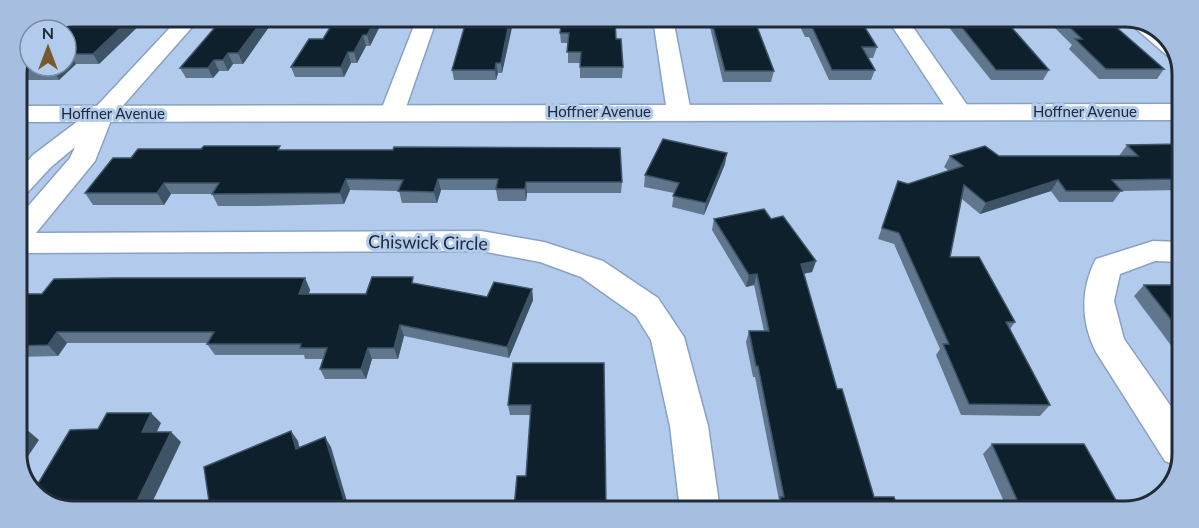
<svg xmlns="http://www.w3.org/2000/svg" width="1199" height="528" viewBox="0 0 1199 528" font-family="Lato,sans-serif">
<style>
.lines{fill:none;stroke-linecap:round;stroke-linejoin:round}
.minor-casing{stroke:#89a1c2;stroke-width:3}
.major-casing{stroke:#89a1c2;stroke-width:3}
.minor{fill:#fff;fill-rule:evenodd}
.major{fill:#fff;fill-rule:evenodd}
.wall{fill:#60768c}
.shaded-wall{fill:#3e5366}
.building{fill:#0d202c;stroke:#3e5366;stroke-width:1.5}
.labels{text-anchor:middle;stroke-width:6;stroke-linejoin:round;paint-order:stroke}
.far-street-label{font-size:15px;fill:#212b38;stroke:#b2cbed}
.street-label{font-size:18px;fill:#212b38;stroke:#b2cbed}
.rim{fill:none;stroke:#212b38;stroke-width:3}
</style>
<rect width="100%" height="100%" fill="#b2cbed"/>
<g class="lines">
<g class="minor-casing">
<g id="minor">
<path d="M180,17H201L112,118L95,161L36,233L481,231L544,242L603,261L658,298L684,337L708,426L720,510H680L670,426L651,340L636,316L581,277L540,262L481,251L17,253V219L70,158L75,147L51,167L26,194L17,197V173L33,155L94,109Z"/>
<path d="M417,18H437L404,113L400,118H384L380,113Z"/>
<path d="M653,19H673L691,112L687,117H671L667,112Z"/>
<path d="M888,20H908L972,112L968,117H952Z"/>
<path d="M1127,21H1147L1173,42L1179,60L1170,58Z"/>
<path d="M1153,241L1180,242V262L1155,261L1120,274L1114,301L1124,339L1179,418L1178,466L1165,461L1096,352C1081,323 1080,289 1096,259Z"/>
</g>
</g>
<g class="major-casing">
<path id="major" d="M1182,104V120L17,122V106Z"/>
</g>
<use href="#minor" class="minor"/>
<use href="#major" class="major"/>
</g>
<g class="wall">
<path d="M74,16L148,17L99,64H76L59,80H17V71L30,41Z"/>
<path d="M224,17H276L243,64H233L228,71H219L213,78H186L180,68Z"/>
<path d="M384,18L370,46H366L357,63H351L344,77H295L291,67L323,39Z"/>
<path d="M514,18L502,73H498L496,80H454L452,70Z"/>
<path d="M562,19L616,39L623,67L622,78H580V63H568V43H561L560,33Z"/>
<path d="M708,19H754L774,71L771,82H723Z"/>
<path d="M797,20H845L877,47L873,58H868L875,70L871,80H829L809,37H805Z"/>
<path d="M943,20H1005L1049,70L1043,80H991Z"/>
<path d="M1048,21H1109L1164,69L1157,79H1099L1069,49L1072,45Z"/>
<path d="M1182,144L1181,190L1121,191L1113,202H1059L1051,191L980,214L962,199L950,257L1015,322L1010,329L1050,405L1040,416L961,415L936,355L940,349L894,244L878,239L898,181L908,184L949,171L944,167L950,156H1119L1127,145Z"/>
<path d="M282,150L622,182L621,193H527L526,201H498L496,190H441L437,203H402L399,191L350,190L344,204L259,206H218L212,194H171L164,205H93L85,193L131,158Z"/>
<path d="M725,164L704,215L672,207L674,193L644,187L645,175Z"/>
<path d="M714,219H771L816,261L812,272L803,274L837,389L874,497L898,511L776,510V506L779,500L755,377H753L746,342L749,331H764L754,285L746,287L712,230Z"/>
<path d="M305,278L310,290L309,294H366L415,283L487,297L532,289L533,300L509,358L404,336L398,359H372L366,379H325L320,369L323,359H305L304,355H215L207,344L208,343H67L58,356L17,357V294H42Z"/>
<path d="M1144,285H1180L1179,356L1134,296Z"/>
<path d="M513,363L606,509L526,476L531,415H510L508,405Z"/>
<path d="M992,444L1122,511H1008L983,454Z"/>
</g>
<g class="shaded-wall">
<path d="M132,17H148L99,64L93,54Z"/>
<path d="M265,17H276L243,64L238,53Z"/>
<path d="M376,18H384L370,46L367,35Z"/>
<path d="M510,18H514L502,73L501,63Z"/>
<path d="M363,35L366,46L357,63L354,52Z"/>
<path d="M348,52L351,63L344,77L341,67Z"/>
<path d="M228,53L233,64L228,71L223,60Z"/>
<path d="M70,54L76,64L59,80L53,69L56,66H66V57Z"/>
<path d="M214,60L219,71L213,78L208,68Z"/>
<path d="M496,63L498,73L496,80L495,70Z"/>
<path d="M727,153L725,164L704,215L706,203Z"/>
<path d="M346,179L350,190L344,204L340,193Z"/>
<path d="M438,179L441,190L437,203L434,192Z"/>
<path d="M1058,180L1051,191L980,214L986,203Z"/>
<path d="M526,182L527,193L526,201L525,189Z"/>
<path d="M164,183L171,194L164,205L157,193Z"/>
<path d="M816,261L812,272L797,275L801,264Z"/>
<path d="M757,274L754,285L746,287L749,275Z"/>
<path d="M305,278L310,290L304,305L299,294Z"/>
<path d="M532,289L533,300L509,358L507,347Z"/>
<path d="M400,325L404,336L398,359L394,348Z"/>
<path d="M57,332L67,343L58,356L48,345Z"/>
<path d="M368,348L372,359L366,379L361,369Z"/>
<path d="M151,413L161,423L152,442L142,432Z"/>
<path d="M26,429L39,440L20,468L17,458V444Z"/>
<path d="M291,431L298,441L302,459L296,449Z"/>
<path d="M171,432L181,442L150,507H134Z"/>
<path d="M325,437L331,447L349,508H327Z"/>
</g>
<g class="building">
<path d="M74,16L132,17L93,54H70L66,57V30H42Z"/>
<path d="M224,17H265L238,53H228L223,60H214L208,68H180Z"/>
<path d="M336,18H376L367,35H363L354,52H348L341,67H291L309,39H323Z"/>
<path d="M467,18H510L501,63H496L495,70H452Z"/>
<path d="M562,19H615L616,39H621L623,67H580L581,52H567L569,33H560Z"/>
<path d="M711,19H754L774,71H725Z"/>
<path d="M804,20H845L846,21H861L877,47H862L875,70H832L812,27H807Z"/>
<path d="M956,20H1005L1049,70H996Z"/>
<path d="M1063,21H1109L1164,69H1106L1075,39H1082Z"/>
<path d="M30,41V66H56L53,69H17Z"/>
<path d="M663,139L727,153L706,203L673,196L679,183L645,175Z"/>
<path d="M1182,144L1181,179L1112,180L1122,191H1066L1058,180L986,203L964,185L950,257H979L1015,322H1006L1050,405L969,404L943,344H949L899,233L882,228L898,181L908,184L963,166L950,156L985,146L999,156H1138L1127,145Z"/>
<path d="M204,146H280L278,150H393L394,147L620,148L622,182H526L525,189H496L498,179H438L434,192L398,191L403,180L346,179L340,193L212,194L219,183H164L157,193H85L113,158H131L138,149H201Z"/>
<path d="M764,209L771,219L783,216L816,261L801,264L837,389H842L874,497H894L898,511L783,510L780,497H784L758,366H756L749,331H769L757,274L749,275L714,219Z"/>
<path d="M372,277H413L412,283L487,297L494,282L532,289L507,347L400,325L394,348H368L361,369H320L327,348H300L301,344H207L214,332H57L48,345L17,346V294H42L54,279L113,278H305L299,294H366Z"/>
<path d="M1144,285H1180V331Z"/>
<path d="M513,363H604L606,509H514L517,476H526L531,405H508Z"/>
<path d="M107,413H151L142,432H171L134,507H52L33,492L70,430L98,429Z"/>
<path d="M17,429H26L17,444Z"/>
<path d="M291,431L296,449L325,437L344,500L327,508H210L204,467Z"/>
<path d="M992,444H1084L1122,511H1022Z"/>
</g>
<g class="labels">
<g class="far-street-label">
<text x="599" y="117">Hoffner Avenue</text>
<text x="1085" y="117">Hoffner Avenue</text>
<text x="113" y="119">Hoffner Avenue</text>
</g>
<g class="street-label">
<text transform="translate(428 243) rotate(1)" y="6">Chiswick Circle</text>
</g>
</g>
<path d="M0 0H1199V528H0ZM74 27H1125A47 47 0 0 1 1172 74V454A47 47 0 0 1 1125 501H74A47 47 0 0 1 27 454V74A47 47 0 0 1 74 27Z" fill="#a6bedf" fill-rule="evenodd"/>
<path class="rim" d="M74 27H1125A47 47 0 0 1 1172 74V454A47 47 0 0 1 1125 501H74A47 47 0 0 1 27 454V74A47 47 0 0 1 74 27Z"/>
<g transform="translate(48 48)"><circle r="28" fill="#b2cbed" stroke="#788ba5" stroke-width="1.5"/>
<path d="M0-4.5L10 22L0 15L-10 22Z" fill="#76592d"/>
<text y="-9" font-size="16" font-weight="bold" text-anchor="middle" fill="#212b38">N</text>
</g>
</svg>
